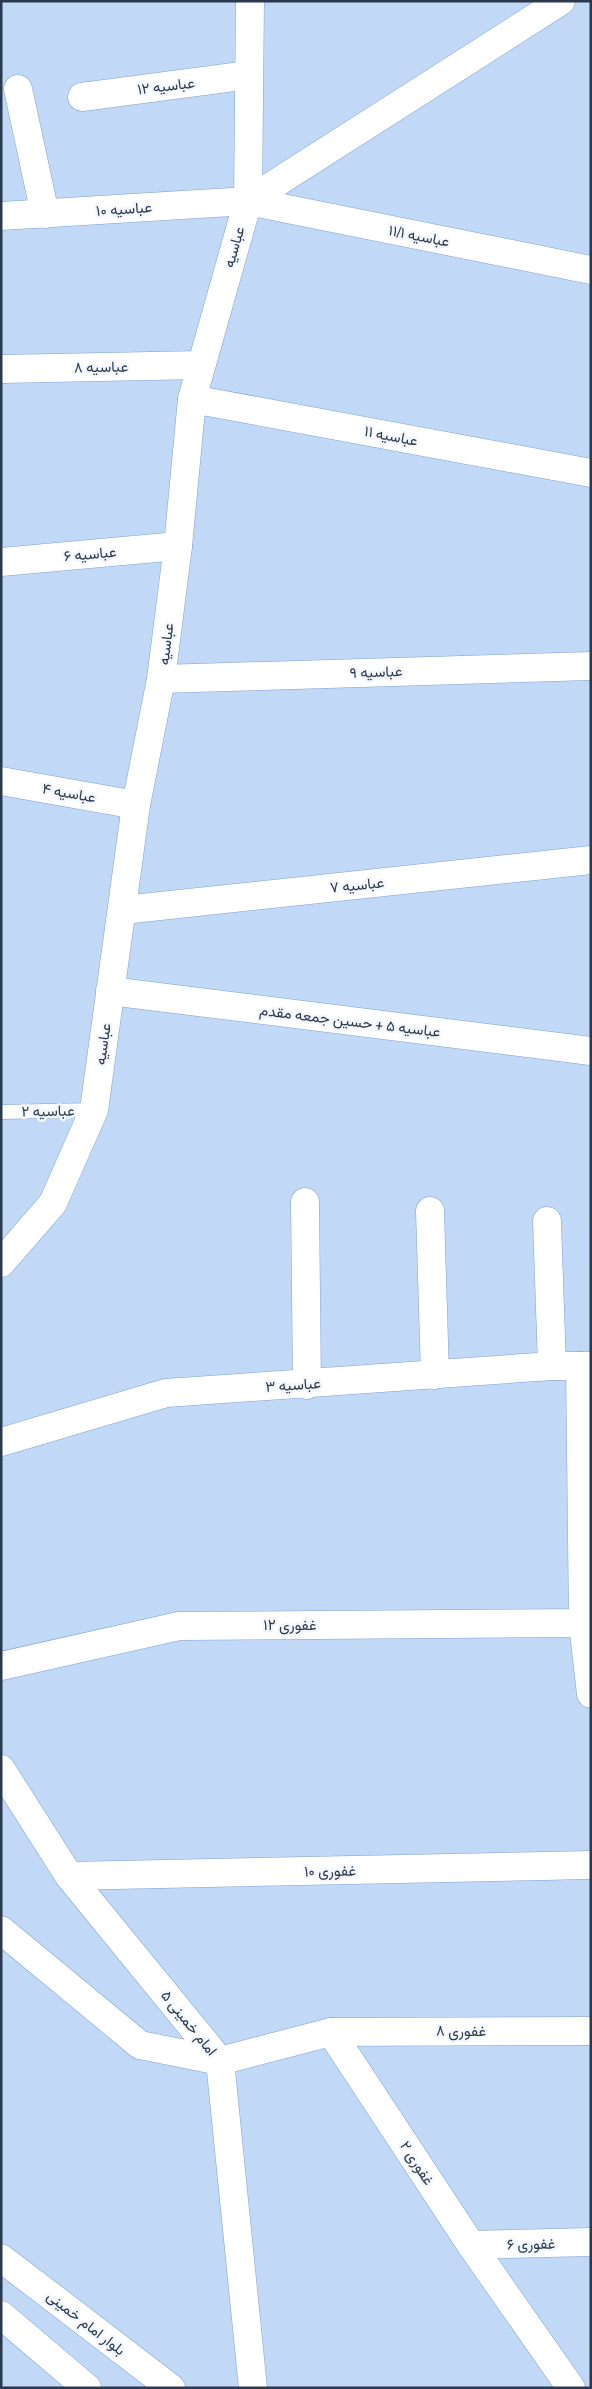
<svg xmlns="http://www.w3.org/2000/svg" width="592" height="2389" viewBox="0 0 592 2389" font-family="'Archivo Narrow',Vazirmatn,sans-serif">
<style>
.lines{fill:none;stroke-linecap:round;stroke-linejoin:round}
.lane-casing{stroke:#7da1d1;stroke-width:15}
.street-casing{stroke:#7da1d1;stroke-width:29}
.secondary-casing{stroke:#7da1d1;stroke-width:29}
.lane{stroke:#fff;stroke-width:14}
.street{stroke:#fff;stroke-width:28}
.secondary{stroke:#fff;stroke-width:28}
.labels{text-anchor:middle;stroke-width:5;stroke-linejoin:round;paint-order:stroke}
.street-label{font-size:15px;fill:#2a394d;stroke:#f3f7fc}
</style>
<rect width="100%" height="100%" fill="#c1d8f6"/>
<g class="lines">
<g class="lane-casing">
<path id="lane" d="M1,1112L94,1110"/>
</g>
<g class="street-casing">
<g id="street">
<path d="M18,89L45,214"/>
<path d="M82,97L249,75"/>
<path d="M248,201L561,1"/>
<path d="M1,216L248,201L591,270"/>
<path d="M1,369L200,365"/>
<path d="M192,399L591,473"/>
<path d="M1,562L178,546"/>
<path d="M161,679L591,666"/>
<path d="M1,781L136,805"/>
<path d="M123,910L591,860"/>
<path d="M110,991L591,1051"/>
<path d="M305,1202L307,1385"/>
<path d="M430,1211L435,1375"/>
<path d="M547,1221L552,1366"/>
<path d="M1,1263L53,1203L94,1110L136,805L161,679L178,546L192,399L248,201L250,1"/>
<path d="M580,1366L583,1624L591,1694"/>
<path d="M1,1442L166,1393L552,1366H591"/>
<path d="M1,1666L179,1626L591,1623"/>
<path d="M1,1769L69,1876L220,2061L253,2388"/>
<path d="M69,1876L591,1865"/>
<path d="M1,1930L140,2045L220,2061L331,2032L471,2245L571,2388"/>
<path d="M331,2032L591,2031"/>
<path d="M471,2245L591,2242"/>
</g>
</g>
<g class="secondary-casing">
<g id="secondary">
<path d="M1,2258L171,2388"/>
<path d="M1,2315L87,2388"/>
</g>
</g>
<use href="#lane" class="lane"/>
<use href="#street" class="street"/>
<use href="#secondary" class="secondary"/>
</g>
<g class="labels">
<g class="street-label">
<text transform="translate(166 86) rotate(-7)" y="5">عباسیه ۱۲</text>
<text transform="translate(124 209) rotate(-4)" y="5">عباسیه ۱۰</text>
<text transform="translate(419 236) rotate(11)" y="5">عباسیه ۱۱/۱</text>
<text transform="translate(234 247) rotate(-74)" y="5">عباسیه</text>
<text transform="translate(101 367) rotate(-1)" y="5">عباسیه ۸</text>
<text transform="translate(391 436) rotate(11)" y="5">عباسیه ۱۱</text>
<text transform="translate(90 554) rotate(-5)" y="5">عباسیه ۶</text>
<text transform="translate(166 644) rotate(-83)" y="5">عباسیه</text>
<text transform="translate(376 672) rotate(-2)" y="5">عباسیه ۹</text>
<text transform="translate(69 793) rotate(10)" y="5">عباسیه ۴</text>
<text transform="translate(357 885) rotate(-6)" y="5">عباسیه ۷</text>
<text transform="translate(350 1021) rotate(7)" y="5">عباسیه ۵ + حسین جمعه مقدم</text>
<text transform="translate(103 1044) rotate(-82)" y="5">عباسیه</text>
<text transform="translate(48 1111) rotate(-1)" y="5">عباسیه ۲</text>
<text transform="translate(293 1385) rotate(-4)" y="5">عباسیه ۳</text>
<text x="290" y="1630">غفوری ۱۲</text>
<text transform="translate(330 1871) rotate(-1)" y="5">غفوری ۱۰</text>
<text transform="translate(189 2023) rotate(51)" y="5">امام خمینی ۵</text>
<text x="461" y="2036">غفوری ۸</text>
<text transform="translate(417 2163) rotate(57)" y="5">غفوری ۲</text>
<text transform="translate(531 2244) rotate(-1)" y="5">غفوری ۶</text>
<text transform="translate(86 2323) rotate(38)" y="5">بلوار امام خمینی</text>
</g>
</g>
<rect width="592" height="2389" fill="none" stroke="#2a394d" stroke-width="5"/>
</svg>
